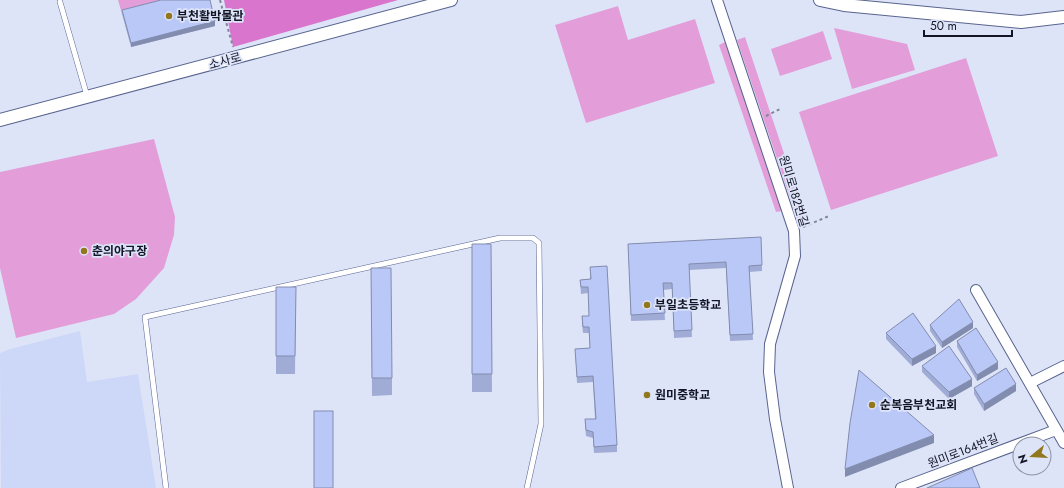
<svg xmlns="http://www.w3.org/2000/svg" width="1064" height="488" viewBox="0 0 1064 488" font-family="Jost,'Noto Sans KR',sans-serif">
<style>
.built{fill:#cdd7f8}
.green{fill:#e39ed9}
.forest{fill:#d975cc}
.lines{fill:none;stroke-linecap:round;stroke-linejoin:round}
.service-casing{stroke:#58648e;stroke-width:6}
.minor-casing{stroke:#58648e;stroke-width:12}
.tertiary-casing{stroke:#58648e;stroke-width:14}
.path{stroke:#818699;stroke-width:2;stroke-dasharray:3 3;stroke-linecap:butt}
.service{stroke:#fff;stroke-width:5}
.minor{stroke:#fff;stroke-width:10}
.tertiary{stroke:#fff;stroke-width:12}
.wall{fill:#a0acd5}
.shaded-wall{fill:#828cae}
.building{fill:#bac8f8;stroke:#828cae}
.poi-dot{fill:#91771d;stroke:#dee4f8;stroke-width:1.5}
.labels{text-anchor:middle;stroke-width:3.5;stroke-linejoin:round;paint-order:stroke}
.poi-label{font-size:12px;font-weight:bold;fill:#111526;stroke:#dee4f8;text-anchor:start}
.street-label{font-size:12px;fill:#111526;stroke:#dee4f8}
</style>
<rect width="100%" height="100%" fill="#dee4f8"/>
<path class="built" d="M80,331L87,382L138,374L156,488H1L0,353L10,349Z"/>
<g class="green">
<path d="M118,0H178L122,14Z"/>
<path d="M618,6L628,40L695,19L715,83L586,123L555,25Z"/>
<path d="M834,28L907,44L915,70L852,89Z"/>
<path d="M823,31L832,59L780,76L771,49Z"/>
<path d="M745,37L805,216L797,218L737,40Z"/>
<path d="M725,42L782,211L776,212L719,45Z"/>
<path d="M966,58L998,156L831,210L799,112Z"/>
<path d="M154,139L175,217L174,235L164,268L136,299L114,314L16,338L0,268V172Z"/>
</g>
<path class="forest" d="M224,0H398L233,47Z"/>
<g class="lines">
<g class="service-casing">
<g id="service">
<path d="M60,2L87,96"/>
<path d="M166,488L145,317L500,238H533L539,243L541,424L527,488"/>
</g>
</g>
<g class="minor-casing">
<g id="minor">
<path d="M717,0L794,231L795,256L770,344L769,372L775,419L788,488"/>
<path d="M976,290L1064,443"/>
<path d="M1030,383L1064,366"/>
<path d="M901,488L1056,430"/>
</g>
</g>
<g class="tertiary-casing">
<g id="tertiary">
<path d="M820,0L844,5L1021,22L1064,17"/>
<path d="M0,120L451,0"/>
</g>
</g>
<g class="path">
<path d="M220,0L233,47"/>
<path d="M766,116L782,108"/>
<path d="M803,227L829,216"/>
</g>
<use href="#service" class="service"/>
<use href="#minor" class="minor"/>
<use href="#tertiary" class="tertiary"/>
</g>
<g class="wall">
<path d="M122,10L215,26L131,47L122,14Z"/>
<path d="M472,244H491L492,392H472Z"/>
<path d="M628,244L762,265V271L749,272L753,340L730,341L726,268L689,270L692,337L674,338L672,289L663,290L665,320L631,321Z"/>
<path d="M590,267L617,445V452L594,453L593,438L586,436L585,426V419H595L593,382L577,383L575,349L590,348L589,333H583L582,323V316H589L588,293L581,294L580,280L590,279Z"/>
<path d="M371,286L392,378V395L372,396Z"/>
<path d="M276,287H296L295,374H276Z"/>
<path d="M930,325L973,328L942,348L930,331Z"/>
<path d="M886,333L936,353L912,366L886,339Z"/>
<path d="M957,341L998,369L977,381L957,347Z"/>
<path d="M922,366L972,386L949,399L922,372Z"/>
<path d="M974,388L1016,391L984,411L974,394Z"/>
</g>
<g class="shaded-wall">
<path d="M215,21V26L131,47V43Z"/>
<path d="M973,322V328L942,348V342Z"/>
<path d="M936,346V353L912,366V359Z"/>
<path d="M998,362V369L977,381V375Z"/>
<path d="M972,379V386L949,399V392Z"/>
<path d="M1016,384V391L984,411V404Z"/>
<path d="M934,435V443L845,477V469Z"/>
</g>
<g class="building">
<path d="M161,0H210L215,21L131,43L122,10Z"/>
<path d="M761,237L762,265L749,266L753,334L730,335L726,262L689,264L692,330L674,331L672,283H663L665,313L631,315L628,244Z"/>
<path d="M472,244H491L492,374H472Z"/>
<path d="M607,266L617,445L594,447L593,432L586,430L585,419H596L593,376L577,377L575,349L590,348L589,327H583L582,316H589L588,287H581L580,280L591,279L590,267Z"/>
<path d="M371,268H391L392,378H372Z"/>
<path d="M276,287H296L295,356H276Z"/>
<path d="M959,299L973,322L942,342L930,325Z"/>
<path d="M913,313L936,346L912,359L886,333Z"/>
<path d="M976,328L998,362L977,375L957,341Z"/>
<path d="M949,346L972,379L949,392L922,366Z"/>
<path d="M1006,368L1016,384L984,404L974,388Z"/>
<path d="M859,370L934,435L845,469L850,423Z"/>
<rect x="314" y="411" width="19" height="77"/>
<path d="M972,468L980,488H927Z"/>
</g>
<g class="poi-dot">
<circle cx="169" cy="16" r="4"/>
<circle cx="84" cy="251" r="4"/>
<circle cx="647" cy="305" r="4"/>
<circle cx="647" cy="395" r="4"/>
<circle cx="872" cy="405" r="4"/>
</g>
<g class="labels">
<g class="poi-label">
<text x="177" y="20">부천활박물관</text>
<text x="92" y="255">춘의야구장</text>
<text x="655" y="309">부일초등학교</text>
<text x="655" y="399">원미중학교</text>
<text x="880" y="409">순복음부천교회</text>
</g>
<g class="street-label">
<text transform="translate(225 61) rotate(-15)" y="4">소사로</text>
<text transform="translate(794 191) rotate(73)" y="4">원미로182번길</text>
<text transform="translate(963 451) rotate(-21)" y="4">원미로164번길</text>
</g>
</g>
<g transform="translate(1032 456) rotate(252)"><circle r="19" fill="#dee4f8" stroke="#8c91a4"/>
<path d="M0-3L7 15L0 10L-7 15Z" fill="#91771d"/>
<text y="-6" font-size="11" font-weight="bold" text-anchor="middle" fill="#111526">N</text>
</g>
<path d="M924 30v6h88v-6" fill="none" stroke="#111526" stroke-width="2"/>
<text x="930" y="30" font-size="12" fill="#111526" stroke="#dee4f8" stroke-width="3" paint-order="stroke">50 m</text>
</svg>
